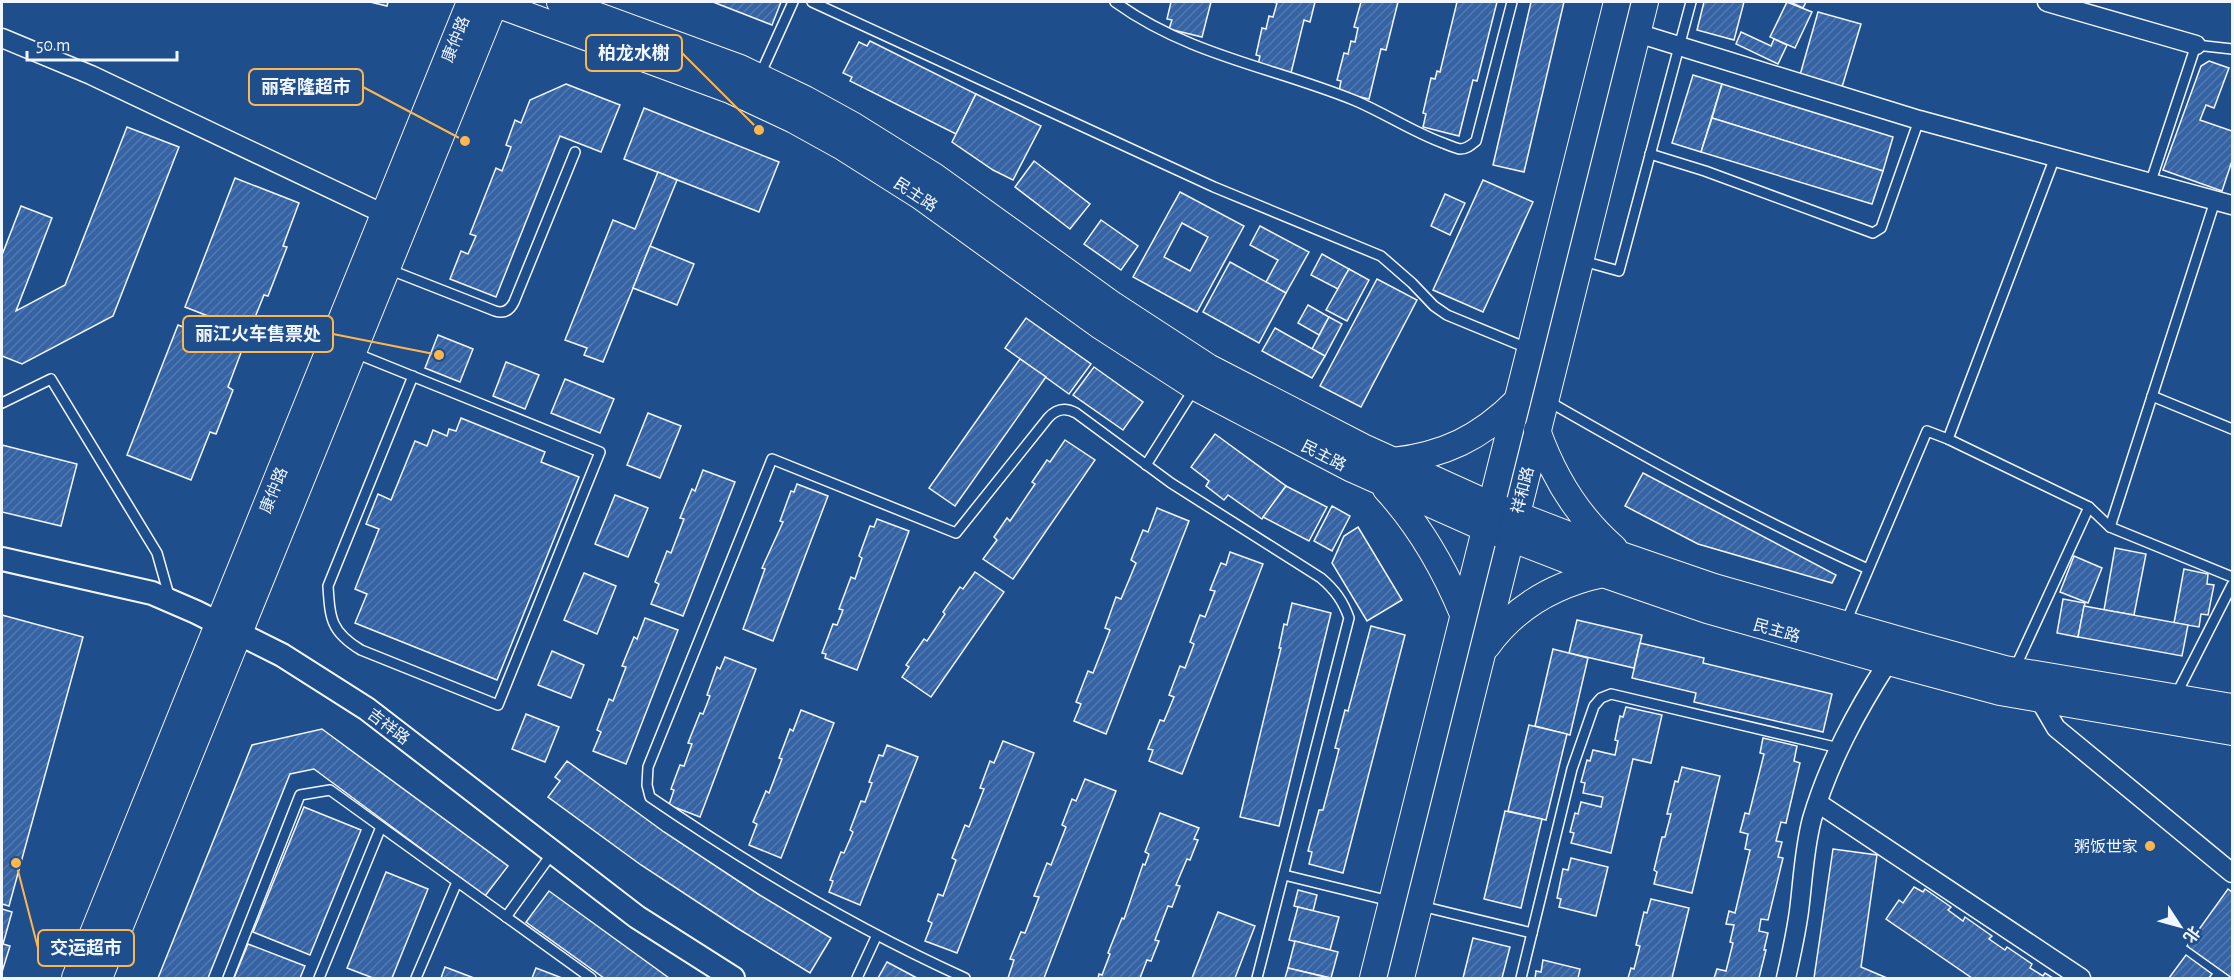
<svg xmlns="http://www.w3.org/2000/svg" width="2234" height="980" viewBox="0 0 2234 980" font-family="'Alegreya Sans','Noto Sans SC',sans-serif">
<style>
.building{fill:url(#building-hatch);stroke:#f2f6ff;stroke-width:1.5;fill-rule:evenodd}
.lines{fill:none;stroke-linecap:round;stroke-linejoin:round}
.service-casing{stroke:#f2f6ff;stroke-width:12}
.minor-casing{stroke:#f2f6ff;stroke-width:21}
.tertiary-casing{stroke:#f2f6ff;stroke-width:26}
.secondary-casing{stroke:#f2f6ff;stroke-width:28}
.service{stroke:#1f4e8c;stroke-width:9}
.minor{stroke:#1f4e8c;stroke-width:18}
.tertiary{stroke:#1f4e8c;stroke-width:22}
.secondary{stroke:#1f4e8c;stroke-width:26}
.poi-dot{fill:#ffb74d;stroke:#1f4e8c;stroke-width:2}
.labels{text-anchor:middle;stroke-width:4.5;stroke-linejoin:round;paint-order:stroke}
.street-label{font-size:16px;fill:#f2f6ff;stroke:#1f4e8c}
.poi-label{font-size:16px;fill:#f2f6ff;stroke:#1f4e8c;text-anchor:end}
.leader{fill:none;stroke:#ffb74d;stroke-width:2}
.callout-dot{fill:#ffb74d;stroke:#1f4e8c;stroke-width:2}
.callout{fill:#1f4e8c;stroke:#ffb74d;stroke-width:2}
.callout-label{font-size:18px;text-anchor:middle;font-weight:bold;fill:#f2f6ff}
</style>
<defs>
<pattern id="building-hatch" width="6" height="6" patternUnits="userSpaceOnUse" patternTransform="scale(1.5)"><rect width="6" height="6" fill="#3563a3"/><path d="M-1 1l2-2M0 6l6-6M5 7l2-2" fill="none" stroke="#537ab1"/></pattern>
</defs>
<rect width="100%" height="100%" fill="#1f4e8c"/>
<g class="building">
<path d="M370,2H388L387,6Z"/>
<path d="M713,2H781L772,25Z"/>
<path d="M1171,2H1211L1202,37L1169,29L1172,20L1167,19Z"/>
<path d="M1273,2H1315L1310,22L1304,20L1291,73L1258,65L1260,56L1256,55L1262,28L1266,29L1269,16L1273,17L1277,3Z"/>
<path d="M1361,2H1398L1386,50L1381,49L1369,99L1339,92L1341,81L1337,80L1344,53L1348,54L1351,41L1355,42L1358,28L1354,27Z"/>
<path d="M1457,2H1497L1477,81L1473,80L1459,136L1423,127L1426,114L1423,113L1431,78L1435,79L1437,71L1440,72Z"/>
<path d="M1531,2H1564L1524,172L1493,165Z"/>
<path d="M1704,2H1744L1734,40L1697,30Z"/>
<path d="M1787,2L1812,12L1795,48L1770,37Z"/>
<path d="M1790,2H1806L1803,8Z"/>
<path d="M1818,12L1861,24L1842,87L1800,75Z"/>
<path d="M1741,32L1771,46L1774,39L1787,45L1778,64L1736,44Z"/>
<path d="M870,41L976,94L956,134L850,81L852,77L843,73L859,42L867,46Z"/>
<path d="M2209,61L2229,68L2214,108L2206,105L2200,120L2232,131V161L2222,191L2163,170L2201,66Z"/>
<path d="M1693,75L1722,84L1701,152L1672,143Z"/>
<path d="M566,84L620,105L601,152L560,136L496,297L450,279L461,251L468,254L476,236L470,234L496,168L502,171L511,147L506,145L515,120L521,123L530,100Z"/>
<path d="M1722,84L1893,137L1883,171L1712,118Z"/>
<path d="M976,94L1041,126L1013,180L993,170L952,142Z"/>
<path d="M644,108L779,162L759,212L624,159Z"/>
<path d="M1712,118L1883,171L1872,204L1701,152Z"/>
<path d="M127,127L179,147L113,316L22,364L2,356V255L21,206L52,218L16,311L65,285Z"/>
<path d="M1034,161L1090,204L1070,229L1015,187Z"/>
<path d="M658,172L677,180L603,362L584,355L587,348L565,340L613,220L635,229Z"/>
<path d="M235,178L299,203L283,246L287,247L268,296L264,295L249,332L185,307Z"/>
<path d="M1483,180L1533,202L1483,312L1433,290Z"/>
<path d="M1180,192L1244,226L1197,312L1133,277ZM1182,223L1208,237L1190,271L1164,257Z"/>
<path d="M1445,194L1465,203L1450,235L1431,226Z"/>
<path d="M1101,220L1138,246L1121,270L1084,244Z"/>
<path d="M1260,226L1309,252L1286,293L1266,282L1278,260L1250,245Z"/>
<path d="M650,246L694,264L677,305L633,288Z"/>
<path d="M1322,254L1349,269L1338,289L1311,275Z"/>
<path d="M1230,262L1286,293L1259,343L1203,312Z"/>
<path d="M1349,269L1369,280L1347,321L1326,310Z"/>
<path d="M1377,279L1417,300L1361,407L1320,386Z"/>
<path d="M1308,305L1329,317L1319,335L1298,323Z"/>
<path d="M1329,317L1342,324L1325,356L1312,349Z"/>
<path d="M1026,318L1091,364L1069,394L1005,348Z"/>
<path d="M178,325L242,350L228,387L233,390L216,434L210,432L191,480L127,455Z"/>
<path d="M1275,328L1325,356L1312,378L1262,351Z"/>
<path d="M438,335L473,349L460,382L425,368Z"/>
<path d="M1020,359L1046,377L955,506L929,488Z"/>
<path d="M506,362L539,375L525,409L493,396Z"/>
<path d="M1094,367L1143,402L1123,430L1073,395Z"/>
<path d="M565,379L614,399L600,433L551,413Z"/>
<path d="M648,413L681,426L660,478L627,465Z"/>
<path d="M461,418L545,452L541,462L579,477L497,680L355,623L367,594L355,589L379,529L366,524L378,494L391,500L415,441L427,446L433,430L447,436L449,429L456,431Z"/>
<path d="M1215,434L1286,486L1262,519L1228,495L1224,500L1206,486L1209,481L1191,467Z"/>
<path d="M1065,440L1095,460L1013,579L983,559L997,540L994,537L1007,518L1010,521L1035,484L1032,482L1047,460L1050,462Z"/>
<path d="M2,445L77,464L61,526L2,512Z"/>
<path d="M703,470L735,482L683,616L651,604L659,584L655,582L667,551L671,553L684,519L680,518L692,489L695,491Z"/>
<path d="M1643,473L1836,575L1832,583L1698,544L1625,506Z"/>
<path d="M797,484L828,496L773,641L743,629L765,569L762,568L783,522L780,521L791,491L794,492Z"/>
<path d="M1286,486L1327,507L1309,541L1263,517Z"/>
<path d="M615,495L648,508L628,557L595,544Z"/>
<path d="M1332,506L1350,516L1332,551L1314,541Z"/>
<path d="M1157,508L1189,521L1106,734L1074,721L1081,704L1076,702L1088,671L1093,673L1110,630L1105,628L1116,597L1121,599L1136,563L1131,560L1143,530L1148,532Z"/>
<path d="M877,519L909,531L857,670L825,658L826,654L822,653L833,624L837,625L843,610L839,609L851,577L855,579L862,558L859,556L870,526L874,527Z"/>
<path d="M1358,527L1402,600L1367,621L1332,563L1344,536Z"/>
<path d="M2115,548L2146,554L2134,615L2104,610Z"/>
<path d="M1230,552L1263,564L1182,774L1149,761L1153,750L1148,749L1160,720L1164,721L1174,697L1169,695L1180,666L1185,668L1194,644L1190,642L1200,615L1205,617L1215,591L1210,590L1221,563L1226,565Z"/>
<path d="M2074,556L2102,568L2088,603L2060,592Z"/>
<path d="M2184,569L2208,574L2207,584L2214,585L2208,615L2201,614L2199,627L2174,623Z"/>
<path d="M975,572L1004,592L931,697L902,677L909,667L906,665L924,639L927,641L945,614L943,612L960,587L963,589Z"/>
<path d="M584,573L616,586L597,634L564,620Z"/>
<path d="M2063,599L2085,603L2078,637L2057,633Z"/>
<path d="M1292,603L1331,613L1279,826L1240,817L1281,648H1279L1284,624L1287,625Z"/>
<path d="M2084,606L2188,625L2182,656L2078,637Z"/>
<path d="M2,615L83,637L9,906L2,904Z"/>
<path d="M645,618L678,630L626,764L593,751L601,732L597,730L609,699L613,701L626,667L622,666L634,637L637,639Z"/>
<path d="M1577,620L1642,635L1634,668L1569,653Z"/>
<path d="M1371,626L1405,635L1343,873L1309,864L1312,852L1308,851L1319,810H1323L1339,749L1335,748L1345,710L1348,711Z"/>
<path d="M1640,643L1704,658L1703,663L1832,694L1823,732L1694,702L1696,693L1632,678Z"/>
<path d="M1553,649L1588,658L1570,735L1535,726Z"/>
<path d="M552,651L584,665L571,698L538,685Z"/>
<path d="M725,657L756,669L700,817L669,805L674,790L671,789L680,765L684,766L692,744L688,743L700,713L703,714L710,696L707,695L717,667L720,669Z"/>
<path d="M1626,707L1662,715L1651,763L1633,759L1611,853L1571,843L1574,833L1570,832L1575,813L1578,814L1581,802L1601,807L1603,797L1583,793L1585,783L1581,782L1587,760L1590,761L1593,750L1615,755L1618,741L1615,740L1620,716L1623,717Z"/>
<path d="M801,710L834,723L781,858L749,845L757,824L753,822L766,791L769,793L782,759L779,758L790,729L793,731Z"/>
<path d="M526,714L559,727L545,762L512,749Z"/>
<path d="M1529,725L1567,734L1546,820L1508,811Z"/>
<path d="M322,729L508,866L485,896L314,769L290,774L208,978H158L252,745Z"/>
<path d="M1763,738L1797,746L1794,761L1800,763L1786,823L1781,822L1776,841L1782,842L1778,857L1783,858L1768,920L1761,919L1759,931L1768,933L1764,950H1766L1759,978H1714L1717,969L1726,971L1733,943L1730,942L1734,925L1726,924L1729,911L1735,913L1750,850L1745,849L1748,834L1740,832L1745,813L1749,814L1764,754L1760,753Z"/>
<path d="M1003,741L1034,753L957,953L925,941L932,923L928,921L938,894L943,896L956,860L952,858L965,825L969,827L984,789L980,788L990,761L994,763Z"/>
<path d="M887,745L918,757L860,905L829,892L833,881L830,880L841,852L844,853L853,832L850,830L861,801L865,802L872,783L869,782L879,755L883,756Z"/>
<path d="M567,761L664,832L758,894L831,938L810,973L737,928L641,865L548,797L560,781L555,777Z"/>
<path d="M1682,767L1720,776L1692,893L1654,884L1657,872L1654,870L1662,837H1665L1671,814H1667L1675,781L1678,782Z"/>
<path d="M1085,779L1116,791L1044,978H1008L1014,960L1010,959L1021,932L1025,933L1039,897L1034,896L1047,863L1051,865L1066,827L1062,825L1072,799L1076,801Z"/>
<path d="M304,807L361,830L310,955L253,932Z"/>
<path d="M1505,811L1542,819L1521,908L1484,899Z"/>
<path d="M1160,813L1199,828L1194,839L1198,840L1190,860L1187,859L1176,885L1180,886L1172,907L1168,906L1155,940L1159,941L1151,961L1147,960L1140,978H1098L1099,974L1102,975L1110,954L1108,953L1122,918L1124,919L1143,864L1145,865L1149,854L1145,852Z"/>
<path d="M1833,849L1877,855L1861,967L1887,978H1814Z"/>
<path d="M1571,858L1608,867L1596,916L1559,907L1561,899L1557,898L1563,869L1568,870Z"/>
<path d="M386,872L428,889L392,978H373L347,968Z"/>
<path d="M1914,887L1923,892L1925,889L1951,907L1948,910L1963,921L1965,917L1992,936L1989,939L2005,950L2007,947L2032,964L2030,968L2043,976L2045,973L2053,978H1972L1886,919L1899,900L1903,903Z"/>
<path d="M2228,889L2232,892V978L2187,946Z"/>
<path d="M1298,890L1317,895L1313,911L1294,906Z"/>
<path d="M549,891L669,978H604L526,922Z"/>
<path d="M1651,899L1689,908L1672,978H1628L1631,968L1634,969L1640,946L1636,945L1644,912L1647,913Z"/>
<path d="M1298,907L1339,917L1330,950L1289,940Z"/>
<path d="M2,909L12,912L3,944L10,946L2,972Z"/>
<path d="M1218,912L1255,926L1235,978H1192Z"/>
<path d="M1473,938L1510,947L1502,978H1463Z"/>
<path d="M1295,941L1338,952L1331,978L1288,968Z"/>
<path d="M248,944L305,966L300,978H234Z"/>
<path d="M2186,955L2212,974L2209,978H2169Z"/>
<path d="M1543,960L1580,969L1578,978H1535L1536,971L1541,972Z"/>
<path d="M887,962L917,978H878Z"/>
<path d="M445,967L474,978H441Z"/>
<path d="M536,968L562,978H532Z"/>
<path d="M1288,968L1325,977L1324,978H1285Z"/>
</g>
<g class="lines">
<g class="service-casing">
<g id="service">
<path d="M812,2L1214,187L1381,256L1412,283L1434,306L1447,315L1527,348"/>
<path d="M1115,2C1190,56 1273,67 1356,101C1386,114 1413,132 1443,143C1448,145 1455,148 1460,149C1467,149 1471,145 1476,141L1512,2"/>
<path d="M760,75L793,2"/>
<path d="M1650,154L1705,171L1873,233L1881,228L1919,120"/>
<path d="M2150,184L2196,45L2232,49"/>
<path d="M1583,261L1619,271L1691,2"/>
<path d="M388,269L495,311C504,314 510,310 514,302L575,152"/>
<path d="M355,353L600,452L498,705L361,650C331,632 330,619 328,586L413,376"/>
<path d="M2152,396L2232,429"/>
<path d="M1546,400C1652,461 1757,519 1868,569"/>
<path d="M2,403L51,379L157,553L170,599"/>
<path d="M1948,439L2089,507L2015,668"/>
<path d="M1146,465L1194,389"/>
<path d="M2089,507L2110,527L2232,577"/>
<path d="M2110,527L2215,201"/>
<path d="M1846,622L1927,431L1948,439L2055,157"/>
<path d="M2176,695L2232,585"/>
<path d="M1284,875L1390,901"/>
<path d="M1421,906L1532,933"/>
<path d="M506,917L553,852"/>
<path d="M228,978L300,795L330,790L591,978"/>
<path d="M319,978L381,827"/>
<path d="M416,978L457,882"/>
<path d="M857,978L876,937"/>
<path d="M965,978C854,928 751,866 650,797L647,785L648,767L772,459L956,533L1048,418C1056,409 1065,407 1076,413L1171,483L1321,578C1335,590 1343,601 1349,618L1257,978"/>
<path d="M1521,978L1572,769L1594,706L1601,698L1611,694L1839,748"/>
</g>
</g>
<g class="minor-casing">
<g id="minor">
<path d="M2047,2L2196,45"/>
<path d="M1637,33L1919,120L2232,205"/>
<path d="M2,38L91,75L384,214"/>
<path d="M2039,699L2056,728L2232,873"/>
<path d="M1818,803L2081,978"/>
<path d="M1786,978C1791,956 1796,933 1799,911C1803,880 1804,849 1812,819C1829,762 1856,712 1888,662"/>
</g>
</g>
<g class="tertiary-casing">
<path id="tertiary" d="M2,559L152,593L196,612L282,655L367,709L637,917L733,978"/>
</g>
<g class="secondary-casing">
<g id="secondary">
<path d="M491,2L730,90L794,120L841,146L920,196L1099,325L1195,387L1352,469L1482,527L1603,574L1707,610L1907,667L2000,692L2232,732"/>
<path d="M560,2L740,68L805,99L854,126L934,176L1113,305L1208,367L1363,447L1491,505L1621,555L1714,587L1914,644L2005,669L2232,707"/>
<path d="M1537,430C1553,476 1577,516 1614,548"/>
<path d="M1393,461C1444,455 1480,438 1517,401"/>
<path d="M1386,489C1420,526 1444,568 1463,614"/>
<path d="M1487,646C1516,606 1555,584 1603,574"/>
<path d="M75,978L470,2"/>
<path d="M99,978L495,2"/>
<path d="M1373,978L1617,2"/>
<path d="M1401,978L1645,2"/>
</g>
</g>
<use href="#service" class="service"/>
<use href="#minor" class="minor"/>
<use href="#tertiary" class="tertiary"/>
<use href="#secondary" class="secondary"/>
</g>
<circle class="poi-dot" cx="2150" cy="846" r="6"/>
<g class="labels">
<g class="street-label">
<text transform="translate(455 39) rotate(-68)" y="6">康仲路</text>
<text transform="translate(916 194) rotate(33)" y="6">民主路</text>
<text transform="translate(1324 455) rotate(27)" y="6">民主路</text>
<text transform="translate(273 490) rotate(-68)" y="6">康仲路</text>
<text transform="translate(1522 490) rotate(-76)" y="6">祥和路</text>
<text transform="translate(1777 630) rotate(16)" y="6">民主路</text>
<text transform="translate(389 726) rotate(37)" y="6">吉祥路</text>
</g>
<g class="poi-label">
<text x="2138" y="852">粥饭世家</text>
</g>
</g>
<path class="leader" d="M759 130L682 53M465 141L363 87M439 355L333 334M16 863L38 948"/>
<g class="callout-dot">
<circle cx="759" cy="130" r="6"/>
<circle cx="465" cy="141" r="6"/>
<circle cx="439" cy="355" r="6"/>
<circle cx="16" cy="863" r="6"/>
</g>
<g class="callout">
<rect x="586" y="35" width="96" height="36" rx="6"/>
<rect x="249" y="69" width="114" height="36" rx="6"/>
<rect x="183" y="316" width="150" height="36" rx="6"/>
<rect x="38" y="930" width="96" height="36" rx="6"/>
</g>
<g class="callout-label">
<text x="634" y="59">柏龙水榭</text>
<text x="306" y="93">丽客隆超市</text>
<text x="258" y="340">丽江火车售票处</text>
<text x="86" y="954">交运超市</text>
</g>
<rect width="2234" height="980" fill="none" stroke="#f2f6ff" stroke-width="6"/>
<g transform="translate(2180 926) rotate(126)" stroke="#1f4e8c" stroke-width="4.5" paint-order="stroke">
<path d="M0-4.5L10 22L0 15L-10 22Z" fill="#f2f6ff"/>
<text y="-9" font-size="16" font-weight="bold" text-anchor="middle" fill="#f2f6ff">北</text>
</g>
<path d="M27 51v9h150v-9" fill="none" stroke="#f2f6ff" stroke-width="3"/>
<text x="36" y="51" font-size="18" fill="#f2f6ff" stroke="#1f4e8c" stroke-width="4.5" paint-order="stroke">50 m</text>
</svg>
